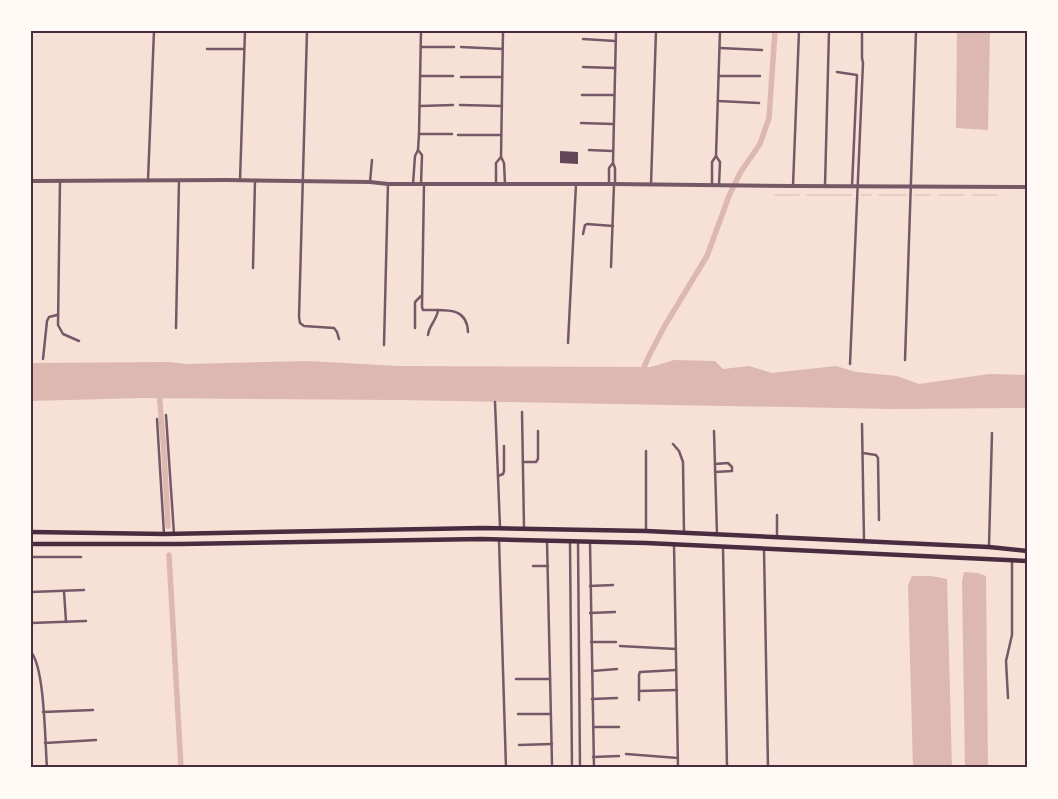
<svg xmlns="http://www.w3.org/2000/svg" width="1058" height="799" viewBox="0 0 1058 799" font-family="Overpass,sans-serif">
<style>
.water{fill:#dcb8b0}
.lines{fill:none;stroke-linecap:round;stroke-linejoin:round}
.stream{stroke:#dcb8b0;stroke-width:1}
.canal{stroke:#dcb8b0;stroke-width:5.5}
.building{fill:#644757}
.minor{stroke:#755966;stroke-width:2.5}
.tertiary{stroke:#755966;stroke-width:4}
.primary{stroke:#4a2c40;stroke-width:4.5}
.neatline{fill:none;stroke:#4a2c40;stroke-width:2}
</style>
<rect width="100%" height="100%" fill="#f7e1d7"/>
<g class="water">
<path d="M957,31H990L988,130L956,128Z"/>
<path d="M674,360L715,361L723,369L749,366L772,373L836,366L856,372L897,376L919,384L989,374L1027,375V408L893,409L398,400L142,398L31,401V363L170,362L186,364L309,361L398,366L651,367Z"/>
<path d="M964,572L978,573L986,576L988,768H965L962,581Z"/>
<path d="M912,576H931L947,579L952,768H913L908,585Z"/>
</g>
<g class="lines">
<g class="stream">
<path d="M775,195H799"/>
<path d="M807,195H852"/>
<path d="M861,195H871"/>
<path d="M879,195H906"/>
<path d="M914,195H930"/>
<path d="M939,195H964"/>
<path d="M973,195H997"/>
</g>
<g class="canal">
<path d="M642,372L648,358L664,327L707,256L729,196L740,173L760,144L769,118L775,31"/>
<path d="M159,391L164,452L168,526"/>
<path d="M169,555L181,768"/>
</g>
</g>
<path class="building" d="M560,151L578,152V164L560,163Z"/>
<g class="lines">
<g class="minor">
<path d="M307,31L299,317L300,323L304,326L334,328L337,332L339,339"/>
<path d="M503,31L501,157L504,163L505,184"/>
<path d="M583,39L615,41"/>
<path d="M421,47H454"/>
<path d="M461,47L503,49"/>
<path d="M720,48L762,50"/>
<path d="M207,49H244"/>
<path d="M583,67L615,68"/>
<path d="M837,72L857,75L852,186"/>
<path d="M421,76H453"/>
<path d="M719,76H760"/>
<path d="M461,77H502"/>
<path d="M582,95H614"/>
<path d="M718,101L759,103"/>
<path d="M460,105L502,106"/>
<path d="M420,106L453,105"/>
<path d="M581,123L613,124"/>
<path d="M419,134H452"/>
<path d="M458,135H501"/>
<path d="M418,150L422,155L421,184"/>
<path d="M589,150L612,151"/>
<path d="M148,180L154,31"/>
<path d="M240,180L245,31"/>
<path d="M60,181L58,325L63,334L79,341"/>
<path d="M370,182L372,160"/>
<path d="M413,184L415,156L418,150L419,134L421,31"/>
<path d="M424,184L422,307L423,310C443,311 467,305 468,332"/>
<path d="M496,184V163L501,157"/>
<path d="M609,184V168L613,163"/>
<path d="M615,184V168L613,163L616,31"/>
<path d="M651,184L656,31"/>
<path d="M712,185V162L716,156"/>
<path d="M719,185L720,162L716,156L720,31"/>
<path d="M793,186L799,31"/>
<path d="M825,186L829,31"/>
<path d="M583,234L585,225L587,224L613,226"/>
<path d="M611,267L614,184"/>
<path d="M253,268L255,180"/>
<path d="M176,328L179,180"/>
<path d="M415,328V302L421,296"/>
<path d="M428,335C429,325 437,320 438,310"/>
<path d="M568,343L576,184"/>
<path d="M384,345L388,184"/>
<path d="M43,359L47,321L49,317L57,315"/>
<path d="M905,360L916,31"/>
<path d="M850,364L863,63L862,58V31"/>
<path d="M495,402L500,527"/>
<path d="M522,412L524,528"/>
<path d="M166,415L174,534"/>
<path d="M157,419L164,534"/>
<path d="M862,424L864,541"/>
<path d="M714,431L717,535"/>
<path d="M673,444L679,451L683,462L684,533"/>
<path d="M863,453L876,455L878,458L879,520"/>
<path d="M523,462H536L538,459V431"/>
<path d="M715,464L728,463L732,467V471L715,472"/>
<path d="M498,476L503,474L504,471V446"/>
<path d="M646,531V451"/>
<path d="M777,536V515"/>
<path d="M499,540L506,768"/>
<path d="M547,541L552,764"/>
<path d="M570,542L572,768"/>
<path d="M578,542L580,768"/>
<path d="M590,542L594,768"/>
<path d="M674,544L678,768"/>
<path d="M989,546L992,433"/>
<path d="M723,547L727,768"/>
<path d="M764,549L768,768"/>
<path d="M31,557H81"/>
<path d="M533,566H548"/>
<path d="M590,586L613,585"/>
<path d="M64,591L66,622"/>
<path d="M31,592L84,590"/>
<path d="M590,613L615,612"/>
<path d="M31,623L86,621"/>
<path d="M591,642H616"/>
<path d="M620,646L676,649"/>
<path d="M31,652C45,668 45,744 47,768"/>
<path d="M592,671L617,669"/>
<path d="M516,679H550"/>
<path d="M639,691L677,690"/>
<path d="M1008,698L1006,661L1012,635V561"/>
<path d="M592,699L617,698"/>
<path d="M639,700V675L640,672L676,670"/>
<path d="M43,712L93,710"/>
<path d="M518,714H550"/>
<path d="M593,727H619"/>
<path d="M45,743L96,740"/>
<path d="M519,745L552,744"/>
<path d="M626,754L678,758"/>
<path d="M593,757L619,756"/>
</g>
<path class="tertiary" d="M31,181L227,180L370,182L388,184H614L793,186L1027,187"/>
<g class="primary">
<path d="M31,532L165,534L482,528L646,531L989,547L1027,551"/>
<path d="M31,544H181L482,539L646,543L1027,561"/>
</g>
</g>
<rect width="1058" height="799" fill="none" stroke="#fffaf5" stroke-width="65"/>
<rect x="32" y="32" width="994" height="734" class="neatline"/>
</svg>
